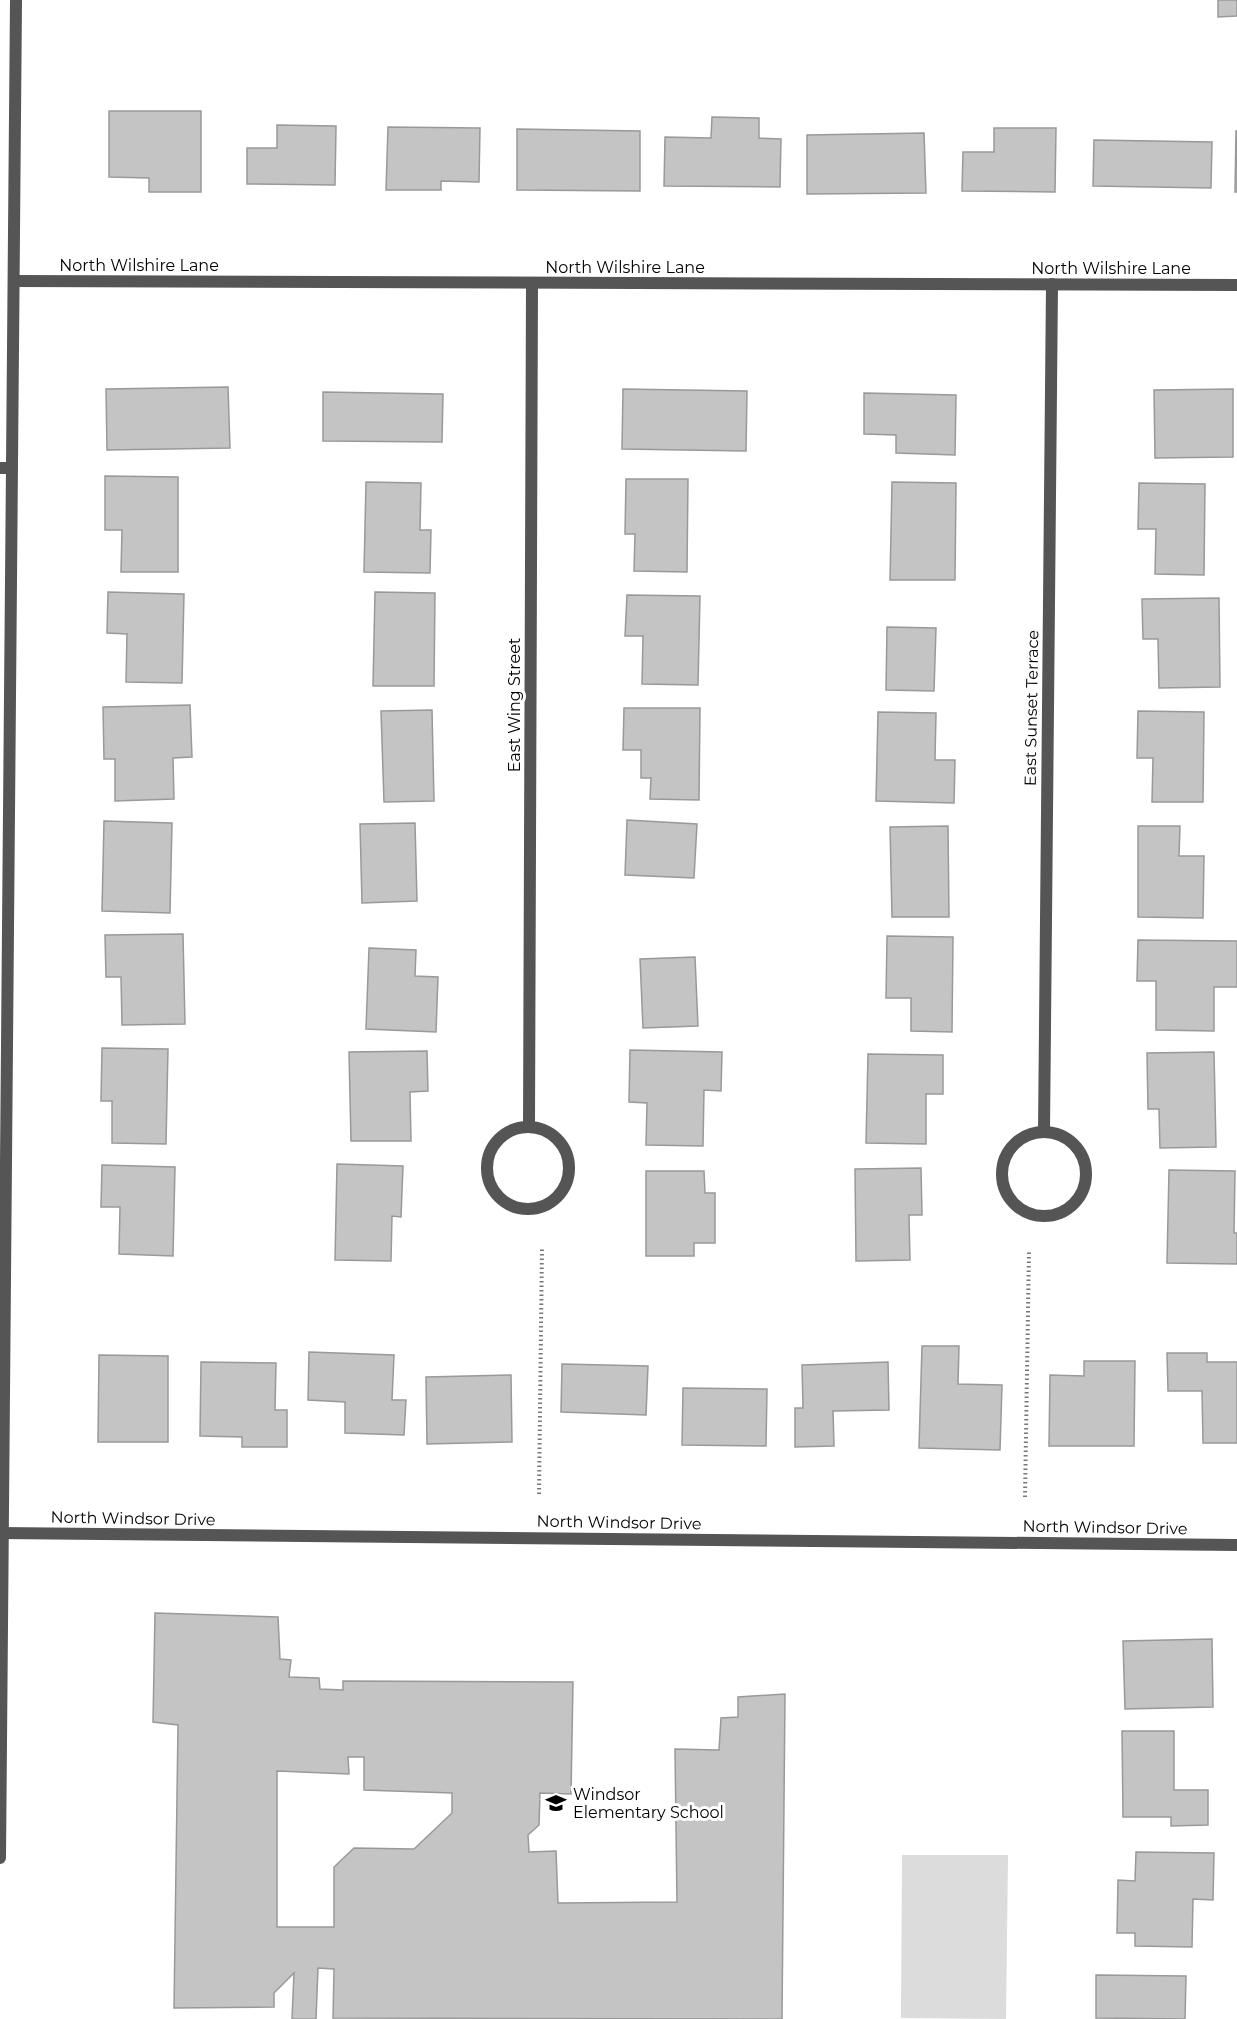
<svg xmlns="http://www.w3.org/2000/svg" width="1237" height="2019" viewBox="0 0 1237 2019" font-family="Montserrat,sans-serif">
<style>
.green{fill:#dcdcdc}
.building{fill:#c4c4c4;stroke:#999;stroke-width:1.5;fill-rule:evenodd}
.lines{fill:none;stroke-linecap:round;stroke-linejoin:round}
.path{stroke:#777;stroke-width:4;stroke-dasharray:1.5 3;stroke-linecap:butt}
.street{stroke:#555;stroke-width:12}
.labels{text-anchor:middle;stroke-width:6;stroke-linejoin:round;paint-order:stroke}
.street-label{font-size:16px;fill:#000;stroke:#fff}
.poi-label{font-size:16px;fill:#000;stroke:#fff;text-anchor:start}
</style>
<rect width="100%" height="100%" fill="#fff"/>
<path class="green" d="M902,1855H1008L1006,2019L901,2018Z"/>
<g class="building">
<path d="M1218,0H1237V16L1218,17Z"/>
<path d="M109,111H201V192H149V178L109,177Z"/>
<path d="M712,117L759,118V138L781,139L780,187L664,186L665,137L711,138Z"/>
<path d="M277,125L336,126L335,185L247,184V148H277Z"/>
<path d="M388,127L480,128L479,182L441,181V190H386Z"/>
<path d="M994,128H1056L1055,192L962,191L963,152H994Z"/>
<path d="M517,129L640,131V191L517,190Z"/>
<path d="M1236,131H1237V192H1235Z"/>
<path d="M924,133L926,193L807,194V135Z"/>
<path d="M1094,140L1212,142L1211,188L1093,186Z"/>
<path d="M228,387L230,448L107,450L106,389Z"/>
<path d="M623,389L747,391L746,451L622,449Z"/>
<path d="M1233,389V457L1155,458L1154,390Z"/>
<path d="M323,392L443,394L442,442L323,441Z"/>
<path d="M864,393L956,395L955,455L896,453V435L864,434Z"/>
<path d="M105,476L178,477V572H121L122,530H105Z"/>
<path d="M626,479H688L687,572L634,571L635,534H625Z"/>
<path d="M366,482L421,483L420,530H431L430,573L364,572Z"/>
<path d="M892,482L956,483L955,580H890Z"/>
<path d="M1139,483L1205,484L1204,575L1155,574L1156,529H1138Z"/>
<path d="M108,592L184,594L182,683L126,682L127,634L107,633Z"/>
<path d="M375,592L435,593L434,686H373Z"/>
<path d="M627,595L700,596L698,685L642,684L643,636H625Z"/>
<path d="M1219,598L1220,687L1159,688L1158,639H1143L1142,599Z"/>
<path d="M887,627L936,628L934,691L886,690Z"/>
<path d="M190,705L192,757L173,758L174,799L115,801V759H104L103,707Z"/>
<path d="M624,708H700L699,800L650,799L651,778H641V750H623Z"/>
<path d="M432,710L434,801L384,802L381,711Z"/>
<path d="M1138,711L1204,712L1203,802H1152L1153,758H1137Z"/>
<path d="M878,712L936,713L935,760H955L954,803L876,801Z"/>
<path d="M627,820L697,824L694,878L625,875Z"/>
<path d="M104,821L172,823L170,913L102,911Z"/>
<path d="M415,823L417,901L362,903L360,824Z"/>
<path d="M948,826L949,917H892L890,827Z"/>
<path d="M1138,826H1180L1179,856H1204L1203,918L1138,917Z"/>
<path d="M183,934L185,1024L122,1025L121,977H106L105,935Z"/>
<path d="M887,936L953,937L952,1032L911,1031V998H886Z"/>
<path d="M1138,940L1237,941V987H1214V1031L1156,1030V981H1137Z"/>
<path d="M369,948L416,950L415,976L438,977L436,1032L366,1029Z"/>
<path d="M695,957L698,1026L643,1028L640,959Z"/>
<path d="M102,1048L168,1049L166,1144L112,1143V1101H101Z"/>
<path d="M630,1050L722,1052L721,1091L704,1090L703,1146L646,1145L647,1103L629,1102Z"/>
<path d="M427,1051L428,1091L410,1092L411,1141H351L349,1052Z"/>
<path d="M1214,1052L1216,1147L1160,1148L1159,1109H1148L1147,1053Z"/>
<path d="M868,1054L943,1055V1094H926V1144L866,1143Z"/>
<path d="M337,1164L403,1166L401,1217L392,1216L391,1261L335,1260Z"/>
<path d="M102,1165L175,1167L173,1256L119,1254L120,1207H101Z"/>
<path d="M921,1168L922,1215H909L910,1260L856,1261L855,1169Z"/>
<path d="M1169,1170L1235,1171L1234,1233H1237V1264L1167,1263Z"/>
<path d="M646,1171H704L705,1193H715V1243H694V1256H646Z"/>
<path d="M922,1346H959L958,1384L1002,1385L1000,1450L919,1448Z"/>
<path d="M309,1352L394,1355L392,1400H406L404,1435L345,1433V1402L308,1400Z"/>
<path d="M1167,1353H1207V1362H1237V1443H1203L1202,1391H1168Z"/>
<path d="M99,1355L168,1356V1442H98Z"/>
<path d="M1084,1361H1135L1134,1446H1049L1050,1375L1084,1376Z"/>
<path d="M201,1362L276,1363L275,1410H287V1447H242V1437L200,1436Z"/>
<path d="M888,1362L889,1410L833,1411L834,1446L795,1447V1408H803L802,1365Z"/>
<path d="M562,1364L648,1366L646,1415L561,1412Z"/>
<path d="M511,1375L512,1442L427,1444L426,1377Z"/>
<path d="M683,1388L767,1389L766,1446L682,1445Z"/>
<path d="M155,1613L278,1617L280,1659L291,1660L289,1677L319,1678L320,1689L343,1690V1681L573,1682L571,1794L540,1793L539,1825L528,1835L529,1852L556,1851L558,1903L677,1902L675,1749L719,1750L721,1718L738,1717V1697L785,1694L782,2019L333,2018L334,1969L318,1968L316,2019H292L294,1973L274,1993V2007L174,2008L178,1725L153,1722ZM348,1757H364V1790L452,1793V1813L414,1849L354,1848L334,1867V1927H277V1771L349,1774Z"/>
<path d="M1212,1639L1213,1707L1125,1709L1123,1641Z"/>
<path d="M1122,1731H1174V1790H1208V1825L1171,1826V1817H1123Z"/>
<path d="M1136,1852L1214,1853L1213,1900L1193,1899L1192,1947L1135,1946V1933H1117L1118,1880L1135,1881Z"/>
<path d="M1096,1975L1186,1976L1185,2019L1096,2018Z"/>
</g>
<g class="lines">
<g class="path">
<path d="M539,1494L542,1248"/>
<path d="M1025,1497L1029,1250"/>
</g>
<g class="street">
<path d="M14,281L1237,285"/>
<path d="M0,468H12"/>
<path d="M529,1126L532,283"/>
<circle cx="528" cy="1168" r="41"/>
<circle cx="1044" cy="1174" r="42"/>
<path d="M1044,1132L1052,284"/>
<path d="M0,1533L1237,1545"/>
<path d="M0,1858L16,0"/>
</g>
</g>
<defs>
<g id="school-bare" transform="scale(1.62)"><path d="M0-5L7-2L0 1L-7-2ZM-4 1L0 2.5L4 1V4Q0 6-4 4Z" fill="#000" stroke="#fff" stroke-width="2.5" paint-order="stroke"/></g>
</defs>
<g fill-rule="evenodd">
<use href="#school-bare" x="556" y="1803"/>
</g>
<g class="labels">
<g class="street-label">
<text x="139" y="271">North Wilshire Lane</text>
<text x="625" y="273">North Wilshire Lane</text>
<text x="1111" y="274">North Wilshire Lane</text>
<text transform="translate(514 705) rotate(-90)" y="6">East Wing Street</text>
<text transform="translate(1031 708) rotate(-89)" y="6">East Sunset Terrace</text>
<text transform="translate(133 1518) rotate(1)" y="6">North Windsor Drive</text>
<text transform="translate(619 1522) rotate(1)" y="6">North Windsor Drive</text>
<text transform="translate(1105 1527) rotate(1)" y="6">North Windsor Drive</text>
</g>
<g class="poi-label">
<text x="573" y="1800">Windsor<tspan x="573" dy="18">Elementary School</tspan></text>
</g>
</g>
</svg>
